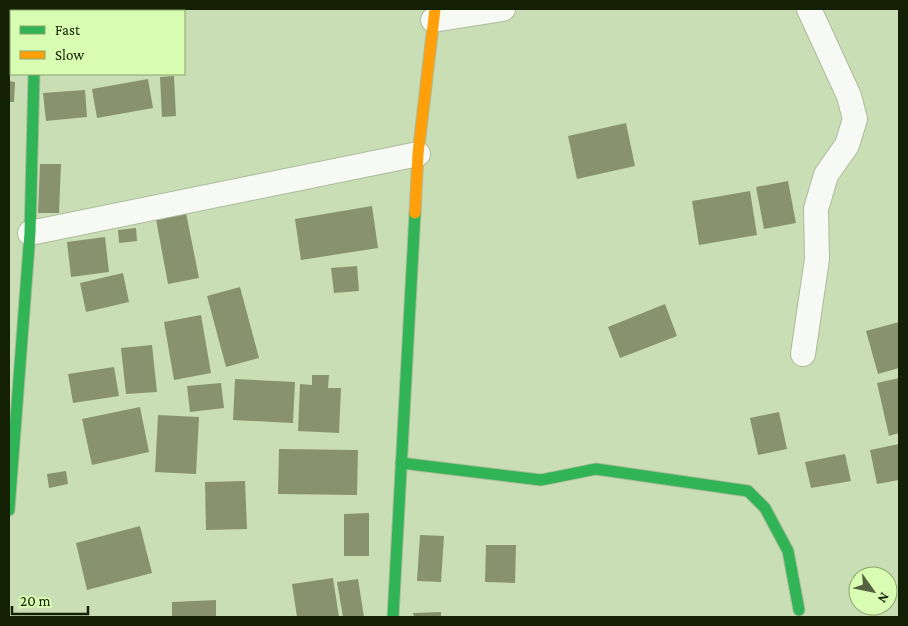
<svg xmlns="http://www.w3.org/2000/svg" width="908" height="626" viewBox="0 0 908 626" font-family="'Crimson Pro',serif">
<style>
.building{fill:#89926e}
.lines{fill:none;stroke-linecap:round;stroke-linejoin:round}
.street-casing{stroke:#acbc9b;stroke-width:26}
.fast-casing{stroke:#acbc9b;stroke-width:13}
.slow-casing{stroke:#acbc9b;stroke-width:13}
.street{stroke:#f7faf4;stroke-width:24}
.fast{stroke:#30b455;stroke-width:11}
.slow{stroke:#ff9f0a;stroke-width:11}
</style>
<rect width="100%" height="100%" fill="#cadeb5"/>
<g class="building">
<path d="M174,76L176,116L162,117L160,77Z"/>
<path d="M148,79L153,108L97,118L92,89Z"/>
<path d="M9,81L15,82L14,102H9Z"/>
<path d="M85,90L87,117L46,121L43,93Z"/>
<path d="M626,123L635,166L577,179L568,136Z"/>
<path d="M40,164H61L59,213H38Z"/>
<path d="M788,181L796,223L764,229L756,187Z"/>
<path d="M750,191L757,235L699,245L692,201Z"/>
<path d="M372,206L378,248L301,260L295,219Z"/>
<path d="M185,208L199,278L168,284L155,214Z"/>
<path d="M136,228L137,241L119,243L118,230Z"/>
<path d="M105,237L109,272L71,277L67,242Z"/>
<path d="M357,266L359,291L334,293L331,268Z"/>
<path d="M123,273L129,302L86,312L80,283Z"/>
<path d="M240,287L259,358L226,367L207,296Z"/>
<path d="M665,304L677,336L620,358L608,327Z"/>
<path d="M201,315L211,373L174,380L164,322Z"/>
<path d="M899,322V368L878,374L866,331Z"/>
<path d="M152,345L157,392L126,394L121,348Z"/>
<path d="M114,367L119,396L73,403L68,374Z"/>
<path d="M312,375H329L328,388H341L339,433L298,431L300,384L312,385Z"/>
<path d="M899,378V433L889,436L877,383Z"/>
<path d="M235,379L295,382L293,423L233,420Z"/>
<path d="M221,383L224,408L190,412L187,386Z"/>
<path d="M140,407L149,452L92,465L82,419Z"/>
<path d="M779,412L787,449L758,455L750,418Z"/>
<path d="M158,415L199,417L196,474L155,472Z"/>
<path d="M899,444V480L877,484L870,450Z"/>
<path d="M279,449L358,450L357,495L278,494Z"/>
<path d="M845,454L851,481L811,488L805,462Z"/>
<path d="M66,471L68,484L49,488L47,474Z"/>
<path d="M245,481L247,529L206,530L205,482Z"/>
<path d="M369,513V556H344V514Z"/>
<path d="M140,526L152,573L87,590L76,543Z"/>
<path d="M420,535L444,536L441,582L417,581Z"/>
<path d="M486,545H516L515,583L485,582Z"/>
<path d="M333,578L339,617H297L292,584Z"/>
<path d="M358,579L364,617H343L337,582Z"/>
<path d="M216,600V617H172V602Z"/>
<path d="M441,612V617H414L413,613Z"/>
</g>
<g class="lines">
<g class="street-casing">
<g id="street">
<path d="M36,11V9"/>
<path d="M433,20L503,9"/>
<path d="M30,233L418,154"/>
<path d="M803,354L817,259L816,209L826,175L847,145L855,119L849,96L809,9"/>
</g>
</g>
<g class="fast-casing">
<g id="fast">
<path d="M401,463L541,480L596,469L748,491L765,508L788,551L799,610"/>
<path d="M9,510L30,233L34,74"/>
<path d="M393,617L415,213"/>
</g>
</g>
<g class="slow-casing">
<path id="slow" d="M415,213L418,154L435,9"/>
</g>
<use href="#street" class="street"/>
<use href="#fast" class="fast"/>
<use href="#slow" class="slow"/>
</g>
<rect width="908" height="626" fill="none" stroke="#142004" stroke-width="20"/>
<rect x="10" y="10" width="175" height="65" fill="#d8fcb1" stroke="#8aa46c"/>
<rect x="20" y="26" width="25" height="8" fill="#30b455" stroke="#8aa46c"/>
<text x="55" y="35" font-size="15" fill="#142004">Fast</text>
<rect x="20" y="51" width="25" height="8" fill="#ff9f0a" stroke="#8aa46c"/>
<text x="55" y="60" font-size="15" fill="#142004">Slow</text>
<g transform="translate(873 591) rotate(123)"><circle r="24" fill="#d8fcb1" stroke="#8aa46c"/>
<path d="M0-4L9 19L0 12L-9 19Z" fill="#546242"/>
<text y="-8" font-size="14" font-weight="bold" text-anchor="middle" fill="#142004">N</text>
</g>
<path d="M12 606v8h76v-8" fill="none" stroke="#142004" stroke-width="2.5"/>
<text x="20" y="606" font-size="15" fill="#142004" stroke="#d8fcb1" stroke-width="4" paint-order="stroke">20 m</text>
</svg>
